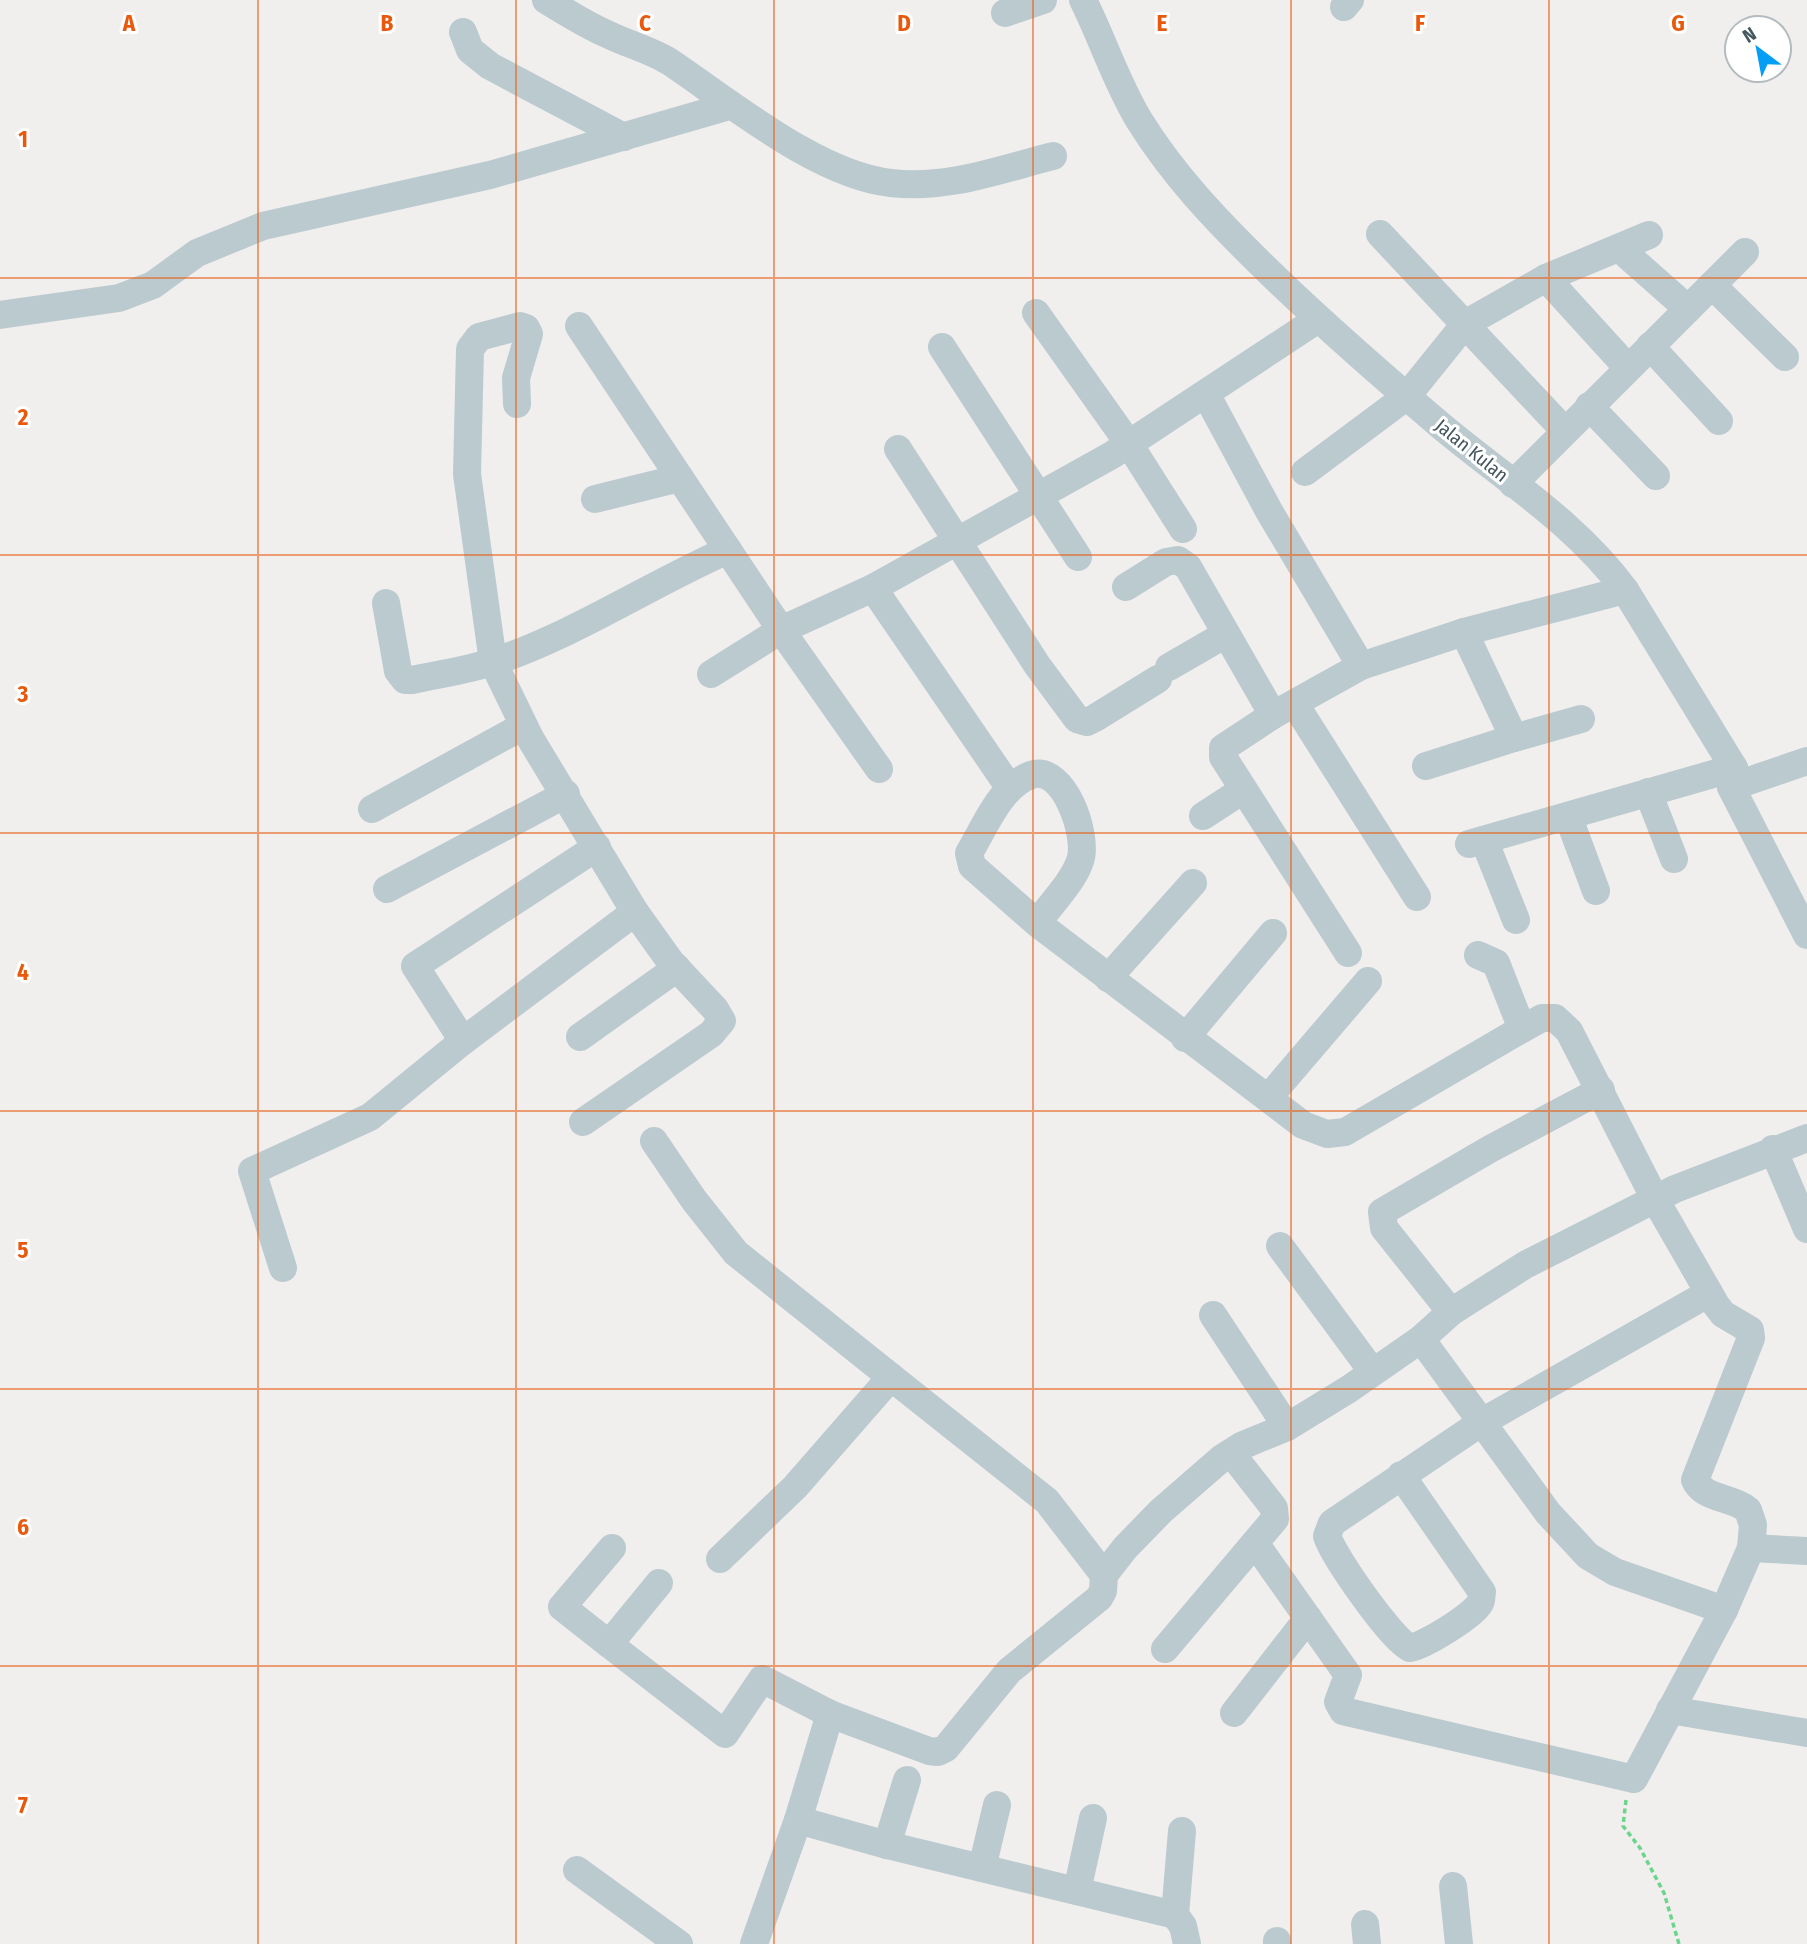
<svg xmlns="http://www.w3.org/2000/svg" width="1807" height="1944" viewBox="0 0 1807 1944" font-family="'Fira Sans Condensed',sans-serif">
<style>
.lines{fill:none;stroke-linecap:round;stroke-linejoin:round}
.path{stroke:#6bd68b;stroke-width:3.5;stroke-dasharray:5 3.5;stroke-linecap:butt}
.minor{stroke:#bacacf;stroke-width:28}
.grid{fill:none;stroke:#e8590c;stroke-width:2;stroke-opacity:0.55}
.labels{text-anchor:middle;stroke-width:6;stroke-linejoin:round;paint-order:stroke}
.street-label{font-size:19px;fill:#44575e;stroke:#fff}
.grid-label{font-size:23px;text-anchor:middle;font-weight:bold;fill:#e8590c;stroke:#fff;stroke-width:6;stroke-linejoin:round;paint-order:stroke}
</style>
<rect width="100%" height="100%" fill="#f1eeee"/>
<g class="lines">
<path class="path" d="M1626,1800L1623,1826L1640,1848L1664,1893L1679,1944"/>
<g class="minor">
<path d="M546,0C566,12 586,25 607,34C627,44 651,50 670,62C731,103 818,175 891,183C946,190 1001,169 1053,156"/>
<path d="M1083,0C1103,40 1116,82 1139,120C1173,175 1216,220 1262,265C1319,321 1379,373 1440,425C1503,478 1575,522 1625,590L1734,768L1731,787L1807,935"/>
<path d="M1344,7L1350,0"/>
<path d="M1005,13L1043,0"/>
<path d="M463,32L470,50L490,66L624,137"/>
<path d="M1380,234L1564,430"/>
<path d="M1619,248L1688,309"/>
<path d="M1546,278L1628,368"/>
<path d="M1712,285L1785,357"/>
<path d="M1036,313L1129,444L1183,529"/>
<path d="M0,315L119,298L153,285L197,253L263,226L490,175L729,106"/>
<path d="M579,326L781,630L879,769"/>
<path d="M1650,346L1719,421"/>
<path d="M942,347L1078,557"/>
<path d="M1206,394L1269,511L1361,666L1464,632L1625,590"/>
<path d="M517,404L516,378L529,334L526,328L520,326L479,337L470,349L467,474L493,662L530,738L635,912L670,961L715,1009L722,1021L711,1034L583,1122"/>
<path d="M1589,406L1656,476"/>
<path d="M898,449L1037,665L1077,719L1087,722L1095,718L1158,679"/>
<path d="M1305,472L1407,396L1465,324L1546,278L1649,235"/>
<path d="M1513,484L1745,252"/>
<path d="M595,499L680,478"/>
<path d="M1126,587L1166,562L1178,560L1188,567L1273,715"/>
<path d="M873,588L1009,787"/>
<path d="M386,603L398,671L405,680H412C439,674 469,670 496,661C578,633 649,585 728,550"/>
<path d="M1464,632L1514,738L1581,719"/>
<path d="M1169,667L1226,634"/>
<path d="M711,674L781,630L873,588L1112,455L1318,319"/>
<path d="M1295,704L1417,897"/>
<path d="M1426,766L1514,738"/>
<path d="M1731,787L1807,761"/>
<path d="M1648,792L1674,859"/>
<path d="M372,809L523,726"/>
<path d="M1203,816L1243,790"/>
<path d="M1568,816L1596,891"/>
<path d="M1484,840L1516,920"/>
<path d="M1469,844L1734,768"/>
<path d="M387,889L566,794"/>
<path d="M1037,923C1051,904 1073,882 1080,861C1089,837 1064,763 1031,775C1000,786 985,827 969,853L972,866L1037,923L1303,1125L1327,1134L1345,1132L1522,1029L1542,1018H1555L1569,1031L1655,1199L1716,1305L1723,1314L1750,1330L1751,1338L1695,1480C1703,1499 1733,1497 1748,1510L1753,1525L1751,1548L1724,1610L1634,1779L1343,1711L1338,1702L1348,1675L1255,1543"/>
<path d="M1348,953L1223,757V748L1273,715L1361,666"/>
<path d="M1478,955L1496,963L1522,1029"/>
<path d="M1108,978L1193,883"/>
<path d="M580,1037L677,968"/>
<path d="M1185,1038L1273,933"/>
<path d="M463,1041L415,966L597,847"/>
<path d="M1269,1097L1368,981"/>
<path d="M654,1141L694,1200L736,1253L891,1377"/>
<path d="M1773,1149L1807,1229"/>
<path d="M1280,1246L1372,1371"/>
<path d="M283,1268L252,1171L370,1117L463,1041L635,912"/>
<path d="M1451,1312L1384,1228L1382,1212L1490,1149L1601,1090"/>
<path d="M1213,1315L1287,1427"/>
<path d="M1421,1339L1548,1513L1588,1556L1615,1572L1724,1610"/>
<path d="M1401,1475L1482,1592C1481,1596 1482,1600 1480,1603C1474,1615 1424,1646 1410,1648C1391,1639 1334,1557 1327,1536L1332,1523L1482,1422L1709,1293"/>
<path d="M1751,1548L1807,1551"/>
<path d="M720,1559L795,1487L891,1377L1047,1501L1104,1575"/>
<path d="M659,1583L609,1644L725,1734L762,1679L830,1714"/>
<path d="M609,1644L562,1607L612,1548"/>
<path d="M1165,1649L1275,1519L1274,1508L1231,1453"/>
<path d="M1670,1710L1807,1733"/>
<path d="M1234,1713L1308,1618"/>
<path d="M798,1820L887,1845L1175,1915"/>
<path d="M1182,1831L1175,1915L1183,1926L1187,1944"/>
<path d="M887,1845L907,1780"/>
<path d="M982,1868L997,1805"/>
<path d="M577,1870L679,1944"/>
<path d="M1453,1886L1459,1944"/>
<path d="M1077,1891L1093,1818"/>
<path d="M1365,1924L1367,1944"/>
<path d="M1277,1941V1944"/>
<path d="M754,1944L798,1820L830,1714L929,1751L938,1752L946,1748L1009,1671L1099,1598L1103,1591L1104,1575L1125,1548L1161,1511L1222,1458L1241,1446L1287,1427L1349,1389L1421,1339L1451,1312L1525,1265L1675,1189L1807,1138"/>
</g>
</g>
<path class="grid" d="M258,0V1944M516,0V1944M774,0V1944M1033,0V1944M1291,0V1944M1549,0V1944M0,278H1807M0,555H1807M0,833H1807M0,1111H1807M0,1389H1807M0,1666H1807"/>
<g class="labels">
<g class="street-label">
<text transform="translate(1472 450) rotate(39)" y="7">Jalan Kulan</text>
</g>
</g>
<g class="grid-label">
<text x="129" y="31">A</text>
<text x="387" y="31">B</text>
<text x="645" y="31">C</text>
<text x="904" y="31">D</text>
<text x="1162" y="31">E</text>
<text x="1420" y="31">F</text>
<text x="1678" y="31">G</text>
<text x="23" y="147">1</text>
<text x="23" y="425">2</text>
<text x="23" y="702">3</text>
<text x="23" y="980">4</text>
<text x="23" y="1258">5</text>
<text x="23" y="1535">6</text>
<text x="23" y="1813">7</text>
</g>
<g transform="translate(1758 49) rotate(328)"><circle r="33" fill="#ffffff" stroke="#b4bcbf" stroke-width="2"/>
<path d="M0-5L12 26L0 18L-12 26Z" fill="#049ff4"/>
<text y="-10" font-size="19" font-weight="bold" text-anchor="middle" fill="#44575e">N</text>
</g>
</svg>
